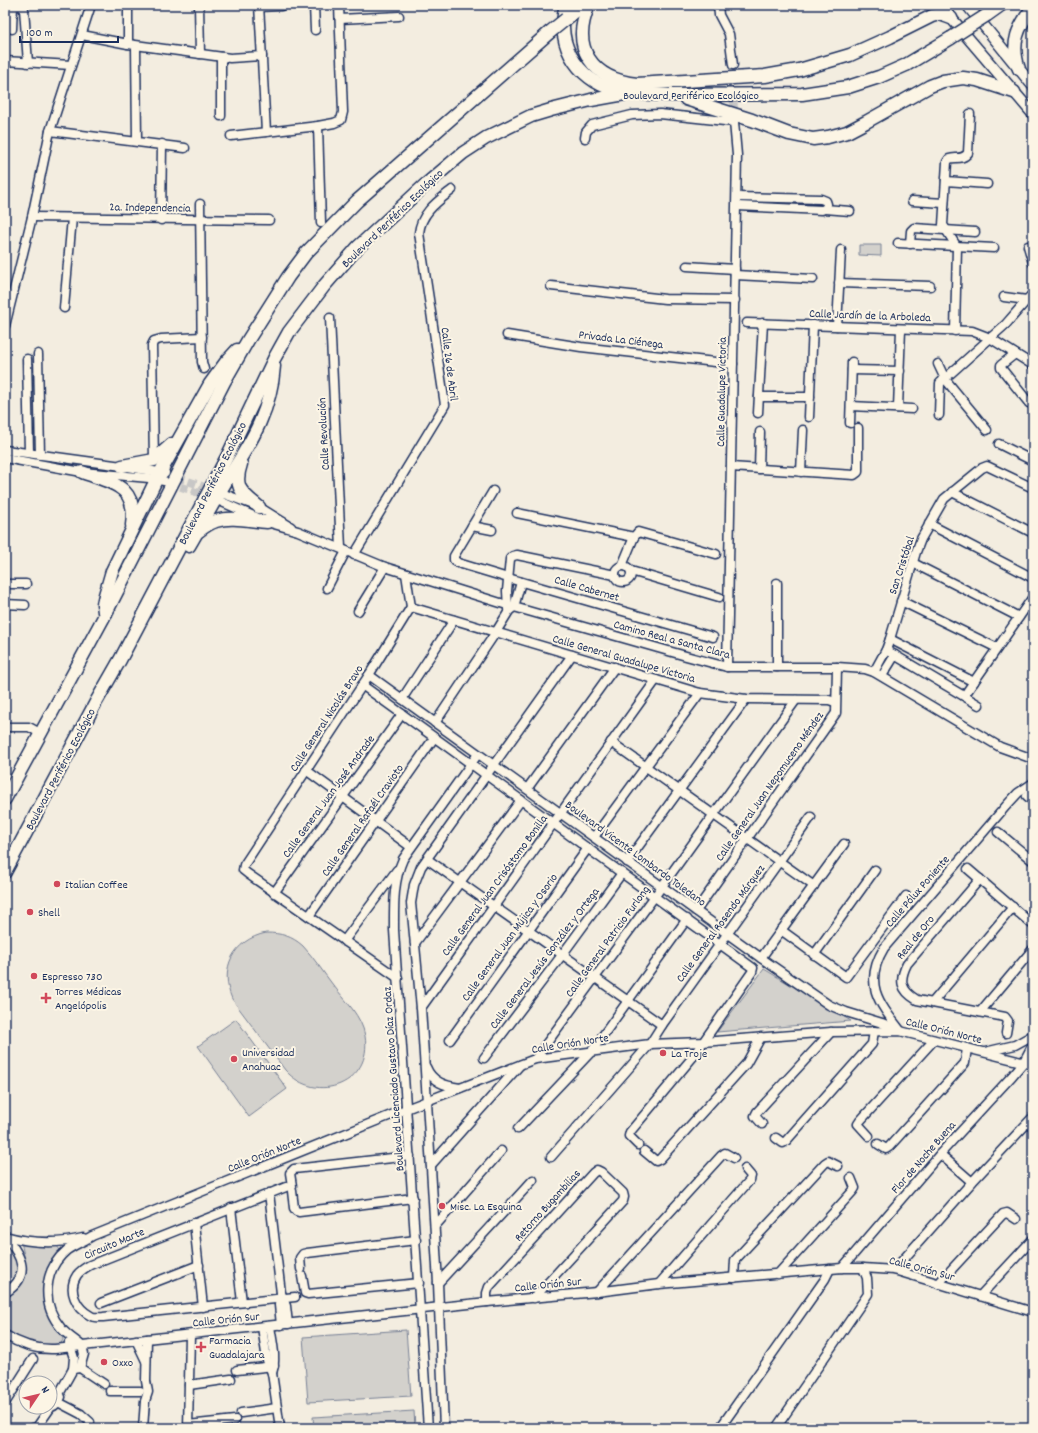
<svg xmlns="http://www.w3.org/2000/svg" width="1038" height="1433" viewBox="0 0 1038 1433" font-family="Dekko,sans-serif">
<style>
.green{fill:#d3d1cc;stroke:#778095}
.lines{fill:none;stroke-linecap:round;stroke-linejoin:round}
.minor-tunnel{stroke:#c8c7c6;stroke-width:8;stroke-dasharray:8 4;stroke-linecap:butt}
.minor-casing{stroke:#1b2f5e;stroke-width:11}
.major-casing{stroke:#1b2f5e;stroke-width:13}
.highway-casing{stroke:#1b2f5e;stroke-width:15}
.minor{stroke:#fcf5e5;stroke-width:8}
.major{stroke:#fcf5e5;stroke-width:10}
.highway{stroke:#fcf5e5;stroke-width:12}
.highway-bridge-casing{stroke:#1b2f5e;stroke-width:15;stroke-linecap:butt}
.highway-bridge{stroke:#fcf5e5;stroke-width:12}
.poi-dot{fill:#d1495b;stroke:#fcf5e5;stroke-width:1.5}
.labels{text-anchor:middle;stroke-width:4;stroke-linejoin:round;paint-order:stroke}
.street-label{font-size:12px;fill:#1b2f5e;stroke:#fcf5e5}
.poi-label{font-size:12px;fill:#1b2f5e;stroke:#fcf5e5;text-anchor:start}
</style>
<rect width="100%" height="100%" fill="#f3ede0"/>
<filter id="ink" filterUnits="userSpaceOnUse"><feTurbulence type="fractalNoise" baseFrequency=".025" numOctaves="2"/><feDisplacementMap in="SourceGraphic" scale="8" xChannelSelector="R" yChannelSelector="G"/><feConvolveMatrix kernelMatrix="1 2 1 2 8 2 1 2 1" color-interpolation-filters="sRGB"/></filter>
<g filter="url(#ink)">
<g class="green">
<path d="M859,245H881V256L859,255Z"/>
<path d="M266,933C281,933 292,936 303,946C314,958 323,972 333,985C345,1000 362,1017 365,1036C373,1083 317,1106 285,1070L232,999C219,969 233,940 266,933Z"/>
<path d="M764,969L851,1021L717,1032Z"/>
<path d="M236,1019L287,1089L249,1117L198,1046Z"/>
<path d="M21,1241L53,1245L57,1246L60,1250L45,1285L63,1339C63,1340 61,1344 60,1344C49,1353 13,1339 5,1329V1298C9,1297 12,1294 16,1291C33,1278 24,1259 21,1241Z"/>
<path d="M5,1244C8,1246 13,1249 15,1252C22,1264 19,1282 5,1287Z"/>
<path d="M406,1330L411,1396L308,1402L303,1337Z"/>
<path d="M414,1411L415,1428H314L313,1417Z"/>
</g>
<g class="lines">
<g class="minor-tunnel">
<path d="M733,65L734,118"/>
<path d="M166,473L213,490"/>
<path d="M169,483L211,497"/>
</g>
<g class="minor-casing">
<g id="minor">
<path d="M128,5V44"/>
<path d="M199,5L200,54"/>
<path d="M259,5L266,132"/>
<path d="M314,5L315,30"/>
<path d="M718,5L719,15L729,34L733,65"/>
<path d="M13,6H21L24,9L28,63"/>
<path d="M259,7L281,6"/>
<path d="M340,19L399,16"/>
<path d="M12,29L13,5"/>
<path d="M82,35L128,44L230,58L262,56"/>
<path d="M136,46L137,141"/>
<path d="M5,61L71,65"/>
<path d="M221,116V57"/>
<path d="M318,126L321,223"/>
<path d="M50,131L185,148"/>
<path d="M231,136L318,126L334,123L341,120L343,112L339,5"/>
<path d="M585,138L586,132L592,125L632,115L660,114L734,122"/>
<path d="M946,181L987,184"/>
<path d="M912,201L944,203"/>
<path d="M200,204L202,362L204,369"/>
<path d="M737,206L822,210L826,208L827,204L826,201L821,199L737,197"/>
<path d="M825,209L850,211"/>
<path d="M32,217L269,220"/>
<path d="M161,220L162,144"/>
<path d="M898,243L994,248"/>
<path d="M910,244L911,231L914,228L975,232"/>
<path d="M1028,246L1033,263"/>
<path d="M687,266L735,269"/>
<path d="M735,275L813,279"/>
<path d="M839,283L930,286"/>
<path d="M551,286L665,299L735,300"/>
<path d="M1004,297L1027,300L1033,304"/>
<path d="M64,308L72,218"/>
<path d="M330,318L341,548"/>
<path d="M747,323L972,331L990,338L1033,365"/>
<path d="M5,326L32,217L50,131L91,5"/>
<path d="M837,326L841,250"/>
<path d="M955,331L957,247L943,225L947,162L949,159C956,157 963,160 968,153L970,114"/>
<path d="M507,335L581,347L733,364"/>
<path d="M38,354L40,455"/>
<path d="M1015,354L1001,365V368L1029,403"/>
<path d="M27,359L29,453"/>
<path d="M938,364L945,379L987,430"/>
<path d="M852,370L900,371"/>
<path d="M759,397H810"/>
<path d="M851,406L912,409"/>
<path d="M898,408L901,329"/>
<path d="M758,413L763,323"/>
<path d="M939,415L940,383L1006,324L1033,293"/>
<path d="M809,417L813,325"/>
<path d="M850,423L852,362"/>
<path d="M999,444L1033,461"/>
<path d="M5,450L122,466L165,473"/>
<path d="M5,458L82,472L149,478L164,481"/>
<path d="M154,460L152,345L154,341L161,339L202,337"/>
<path d="M731,467L854,475L858,472V428"/>
<path d="M759,469L760,432"/>
<path d="M801,472L803,430"/>
<path d="M216,491L259,507L291,527"/>
<path d="M493,491L454,556V560L458,563L508,578L713,637"/>
<path d="M952,492L1033,533"/>
<path d="M213,498L267,522L298,531L385,567L507,605L686,656L727,667H837L865,669L874,672L1000,747L1033,759"/>
<path d="M517,513L634,537"/>
<path d="M929,524L1033,578"/>
<path d="M472,526L492,530"/>
<path d="M354,555L445,405L419,233C421,213 437,202 452,190"/>
<path d="M913,563L1019,617"/>
<circle cx="623" cy="574" r="8"/>
<path d="M622,566L634,537L638,532L716,554"/>
<path d="M631,571L719,597"/>
<path d="M777,583V667"/>
<path d="M5,584H26"/>
<path d="M327,588L346,551"/>
<path d="M901,601L997,648"/>
<path d="M5,604L25,605"/>
<path d="M411,607L700,693L746,699L829,700L835,702"/>
<path d="M508,609L507,591L510,559L513,556L517,555L615,575"/>
<path d="M358,611L385,567"/>
<path d="M890,639L974,682"/>
<path d="M886,650L979,705"/>
<path d="M727,667L737,155L734,122V118"/>
<path d="M874,672L886,650L890,639L916,552L921,539L944,499L982,468L987,466L1033,488"/>
<path d="M369,675L761,958L829,1005L846,1012L882,1023L898,1030"/>
<path d="M882,676L895,655"/>
<path d="M362,685L753,968L752,972L692,1058L630,1132L629,1136L638,1145"/>
<path d="M964,696L1033,597"/>
<path d="M402,699L454,620"/>
<path d="M435,723L496,632L509,611L514,607L521,582"/>
<path d="M5,727H29L40,733"/>
<path d="M611,742L814,886"/>
<path d="M306,770L411,847"/>
<path d="M527,789L615,667"/>
<path d="M1027,796L1033,801"/>
<path d="M998,832L1033,861"/>
<path d="M594,837L700,693"/>
<path d="M427,859L662,1025"/>
<path d="M627,862L746,699"/>
<path d="M968,869L1033,925"/>
<path d="M980,879L907,964C899,980 900,990 917,1000L1005,1017L1008,1021L1006,1033"/>
<path d="M274,893L402,714"/>
<path d="M696,911L836,713L837,667"/>
<path d="M309,916L434,738"/>
<path d="M781,930L846,977L906,896"/>
<path d="M344,941L397,870"/>
<path d="M415,943L521,800"/>
<path d="M814,955L875,870"/>
<path d="M761,958L844,844"/>
<path d="M398,978L248,874L243,870L244,865L369,675L411,607L406,574"/>
<path d="M932,1003L1013,907"/>
<path d="M421,1008L656,680"/>
<path d="M980,1012L1033,949"/>
<path d="M900,1030C878,1002 863,983 884,948L1006,806L1018,793L1033,783"/>
<path d="M450,1040L588,848"/>
<path d="M985,1052L1015,1045L1033,1035"/>
<path d="M484,1058L562,955L622,873"/>
<path d="M535,1059L655,896L796,700"/>
<path d="M426,1067C432,1082 445,1086 460,1088"/>
<path d="M762,1124L755,1116L757,1112L831,1032"/>
<path d="M518,1129L591,1052L687,919"/>
<path d="M869,1136L858,1124L860,1121L934,1040"/>
<path d="M776,1138L783,1143L786,1141L872,1044L874,1031"/>
<path d="M878,1144L886,1149L889,1147L965,1063L967,1048"/>
<path d="M644,1151L656,1161L660,1159L746,1064L761,1037"/>
<path d="M940,1154L972,1182"/>
<path d="M551,1157L650,1044L662,1025L811,817"/>
<path d="M431,1165L520,1065"/>
<path d="M292,1186L290,1173L294,1169L410,1156"/>
<path d="M286,1187L90,1265C85,1268 81,1270 77,1275C67,1290 76,1308 91,1316C94,1318 99,1317 103,1317L295,1297"/>
<path d="M292,1191L294,1208L296,1211L299,1212L413,1198"/>
<path d="M269,1193L281,1293L286,1306L288,1324"/>
<path d="M231,1208L242,1302"/>
<path d="M194,1223L203,1307"/>
<path d="M435,1226L501,1151"/>
<path d="M5,1236C30,1243 58,1244 83,1238"/>
<path d="M5,1236C22,1256 32,1276 5,1293"/>
<path d="M842,1268L940,1154L1012,1076L1023,1063L1033,1044"/>
<path d="M301,1269L300,1258L303,1254L307,1253L416,1240"/>
<path d="M894,1270L972,1182L1033,1117"/>
<path d="M778,1274L853,1191L855,1188L851,1178"/>
<path d="M302,1276L305,1293L308,1294L419,1283"/>
<path d="M734,1278L735,1260L825,1163L828,1161L838,1166"/>
<path d="M438,1283L533,1180"/>
<path d="M659,1284L750,1180L751,1176L745,1169"/>
<path d="M938,1284L1003,1214L1007,1213L1016,1219"/>
<path d="M597,1292L721,1156L725,1153L734,1158"/>
<path d="M980,1296L1033,1239"/>
<path d="M487,1302V1293L489,1287L593,1173L597,1170L601,1172L623,1193L624,1197L623,1201L534,1298"/>
<path d="M101,1303L199,1265"/>
<path d="M281,1325L279,1305L281,1293"/>
<path d="M270,1326C272,1341 277,1358 272,1373"/>
<path d="M262,1327L267,1360L272,1373L280,1428"/>
<path d="M5,1335C21,1345 36,1350 55,1349L487,1302L597,1292L659,1284L842,1268H863L894,1270L1033,1312"/>
<path d="M136,1340L146,1361"/>
<path d="M69,1343L74,1358L73,1369"/>
<path d="M82,1346C75,1340 67,1335 61,1328C41,1304 43,1270 67,1250C74,1245 84,1241 92,1236L406,1109L535,1059L650,1044L703,1042L831,1032L900,1031L1033,1065"/>
<path d="M80,1368L84,1354L82,1346"/>
<path d="M237,1370L274,1366"/>
<path d="M189,1385L231,1379"/>
<path d="M110,1391H140"/>
<path d="M58,1402L81,1414L90,1422"/>
<path d="M5,1403L33,1359"/>
<path d="M241,1413L277,1408"/>
<path d="M188,1425L235,1420"/>
<path d="M33,1428L37,1427L51,1407C56,1406 58,1402 61,1397L59,1394L73,1369L80,1368L104,1384"/>
<path d="M143,1428L145,1401L148,1392L146,1381L147,1339"/>
<path d="M188,1428L190,1335"/>
<path d="M428,1428L394,930C394,906 393,881 403,859L478,754"/>
<path d="M444,1428L438,1283L427,1102L421,1008L411,903L414,885L421,867L572,655"/>
<path d="M720,1428L825,1279L830,1269"/>
<path d="M776,1428L868,1294L867,1278L863,1268"/>
</g>
</g>
<g class="major-casing">
<g id="major">
<path d="M940,5L1033,114"/>
<path d="M967,5L1033,86"/>
</g>
</g>
<g class="highway-casing">
<g id="highway">
<path d="M566,5C554,47 581,85 624,92"/>
<path d="M589,5C570,48 592,79 637,84L765,76L799,70L850,55L890,37L932,16L940,14L951,18"/>
<path d="M987,15L1001,5"/>
<path d="M566,19L583,5"/>
<path d="M1019,69C1010,43 1018,27 1033,7"/>
<path d="M686,99L752,120L789,134L813,139L828,137L847,132L866,122L930,86L943,81L963,78L977,80L1014,92"/>
<path d="M241,464C233,488 242,493 259,507"/>
<path d="M122,466L154,460L172,444"/>
<path d="M82,472C111,483 138,485 132,525"/>
<path d="M199,531C204,527 210,523 216,521C231,516 251,521 267,522"/>
<path d="M189,546C203,522 216,498 230,475C253,439 271,409 274,366"/>
<path d="M104,612L103,604L105,595L112,571L156,480L210,384L226,362L237,350"/>
<path d="M5,799L105,615L224,382L248,340L288,277L306,253L357,201L550,32"/>
<path d="M5,872L96,702L120,660L228,455L274,359L289,332L324,286L358,247L424,186L463,153L486,138L531,116L551,110L591,100L630,93L672,95L802,94L848,87L879,77L906,65L951,38"/>
</g>
</g>
<use href="#minor" class="minor"/>
<use href="#major" class="major"/>
<use href="#highway" class="highway"/>
<g class="highway-bridge-casing">
<g id="highway-bridge">
<path d="M550,32L566,19"/>
<path d="M951,38L987,15"/>
</g>
</g>
<use href="#highway-bridge" class="highway-bridge"/>
</g>
</g>
<g class="poi-dot">
<circle cx="57" cy="884" r="4"/>
<circle cx="30" cy="912" r="4"/>
<circle cx="34" cy="976" r="4"/>
<path d="M44 992h4v4h4v4h-4v4h-4v-4h-4v-4h4z"/>
<circle cx="663" cy="1053" r="4"/>
<circle cx="234" cy="1059" r="4"/>
<circle cx="442" cy="1206" r="4"/>
<path d="M199 1341h4v4h4v4h-4v4h-4v-4h-4v-4h4z"/>
<circle cx="104" cy="1362" r="4"/>
</g>
<g class="labels">
<g class="street-label">
<text x="691" y="99">Boulevard Periférico Ecológico</text>
<text transform="translate(150 207) rotate(1)" y="4">2a. Independencia</text>
<text transform="translate(392 218) rotate(-44)" y="4">Boulevard Periférico Ecológico</text>
<text transform="translate(870 315) rotate(2)" y="4">Calle Jardín de la Arboleda</text>
<text transform="translate(621 339) rotate(7)" y="4">Privada La Ciénega</text>
<text transform="translate(450 364) rotate(83)" y="4">Calle 26 de Abril</text>
<text transform="translate(721 392) rotate(-89)" y="4">Calle Guadalupe Victoria</text>
<text transform="translate(323 434) rotate(-93)" y="4">Calle Revolución</text>
<text transform="translate(212 483) rotate(-63)" y="4">Boulevard Periférico Ecológico</text>
<text transform="translate(901 565) rotate(-72)" y="4">San Cristóbal</text>
<text transform="translate(587 588) rotate(16)" y="4">Calle Cabernet</text>
<text transform="translate(672 639) rotate(15)" y="4">Camino Real a Santa Clara</text>
<text transform="translate(624 658) rotate(16)" y="4">Calle General Guadalupe Victoria</text>
<text transform="translate(326 718) rotate(-57)" y="4">Calle General Nicolás Bravo</text>
<text transform="translate(60 769) rotate(-62)" y="4">Boulevard Periférico Ecológico</text>
<text transform="translate(769 786) rotate(-55)" y="4">Calle General Juan Nepomuceno Méndez</text>
<text transform="translate(328 796) rotate(-54)" y="4">Calle General Juan José Andrade</text>
<text transform="translate(362 820) rotate(-55)" y="4">Calle General Rafaél Cravioto</text>
<text transform="translate(636 853) rotate(36)" y="4">Boulevard Vicente Lombardo Toledano</text>
<text transform="translate(494 885) rotate(-54)" y="4">Calle General Juan Crisóstomo Bonilla</text>
<text transform="translate(917 891) rotate(-49)" y="4">Calle Pólux Poniente</text>
<text transform="translate(720 923) rotate(-54)" y="4">Calle General Rosendo Márquez</text>
<text transform="translate(509 937) rotate(-54)" y="4">Calle General Juan Mújica y Osorio</text>
<text transform="translate(915 937) rotate(-51)" y="4">Real de Oro</text>
<text transform="translate(607 941) rotate(-54)" y="4">Calle General Patricio Furlong</text>
<text transform="translate(544 958) rotate(-53)" y="4">Calle General Jesús González y Ortega</text>
<text transform="translate(944 1030) rotate(14)" y="4">Calle Orión Norte</text>
<text transform="translate(570 1043) rotate(-9)" y="4">Calle Orión Norte</text>
<text transform="translate(393 1079) rotate(-94)" y="4">Boulevard Licenciado Gustavo Díaz Ordaz</text>
<text transform="translate(264 1154) rotate(-22)" y="4">Calle Orión Norte</text>
<text transform="translate(923 1157) rotate(-49)" y="4">Flor de Noche Buena</text>
<text transform="translate(547 1205) rotate(-48)" y="4">Retorno Bugambilias</text>
<text transform="translate(114 1243) rotate(-23)" y="4">Circuito Marte</text>
<text transform="translate(922 1268) rotate(15)" y="4">Calle Orión Sur</text>
<text transform="translate(548 1284) rotate(-6)" y="4">Calle Orión Sur</text>
<text transform="translate(226 1319) rotate(-6)" y="4">Calle Orión Sur</text>
</g>
<g class="poi-label">
<text x="65" y="888">Italian Coffee</text>
<text x="38" y="916">Shell</text>
<text x="42" y="980">Espresso 730</text>
<text x="55" y="995">Torres Médicas<tspan x="55" dy="14">Angelópolis</tspan></text>
<text x="242" y="1056">Universidad<tspan x="242" dy="14">Anahuac</tspan></text>
<text x="671" y="1057">La Troje</text>
<text x="450" y="1210">Misc. La Esquina</text>
<text x="209" y="1344">Farmacia<tspan x="209" dy="14">Guadalajara</tspan></text>
<text x="112" y="1366">Oxxo</text>
</g>
</g>
<rect width="1038" height="1433" fill="none" stroke="#fcf5e5" stroke-width="20"/>
<rect x="10" y="10" width="1018" height="1413" fill="none" stroke="#1b2f5e" stroke-width="1.5" filter="url(#ink)"/>
<g transform="translate(38 1395) rotate(55)"><circle r="19" fill="#fcf5e5" stroke="#a2a6af"/>
<path d="M0-3L7 15L0 10L-7 15Z" fill="#d1495b"/>
<text y="-6" font-size="11" font-weight="bold" text-anchor="middle" fill="#1b2f5e">N</text>
</g>
<path d="M20 36v6h98v-6" fill="none" stroke="#1b2f5e" stroke-width="2"/>
<text x="26" y="36" font-size="12" fill="#1b2f5e" stroke="#fcf5e5" stroke-width="3" paint-order="stroke">100 m</text>
</svg>
